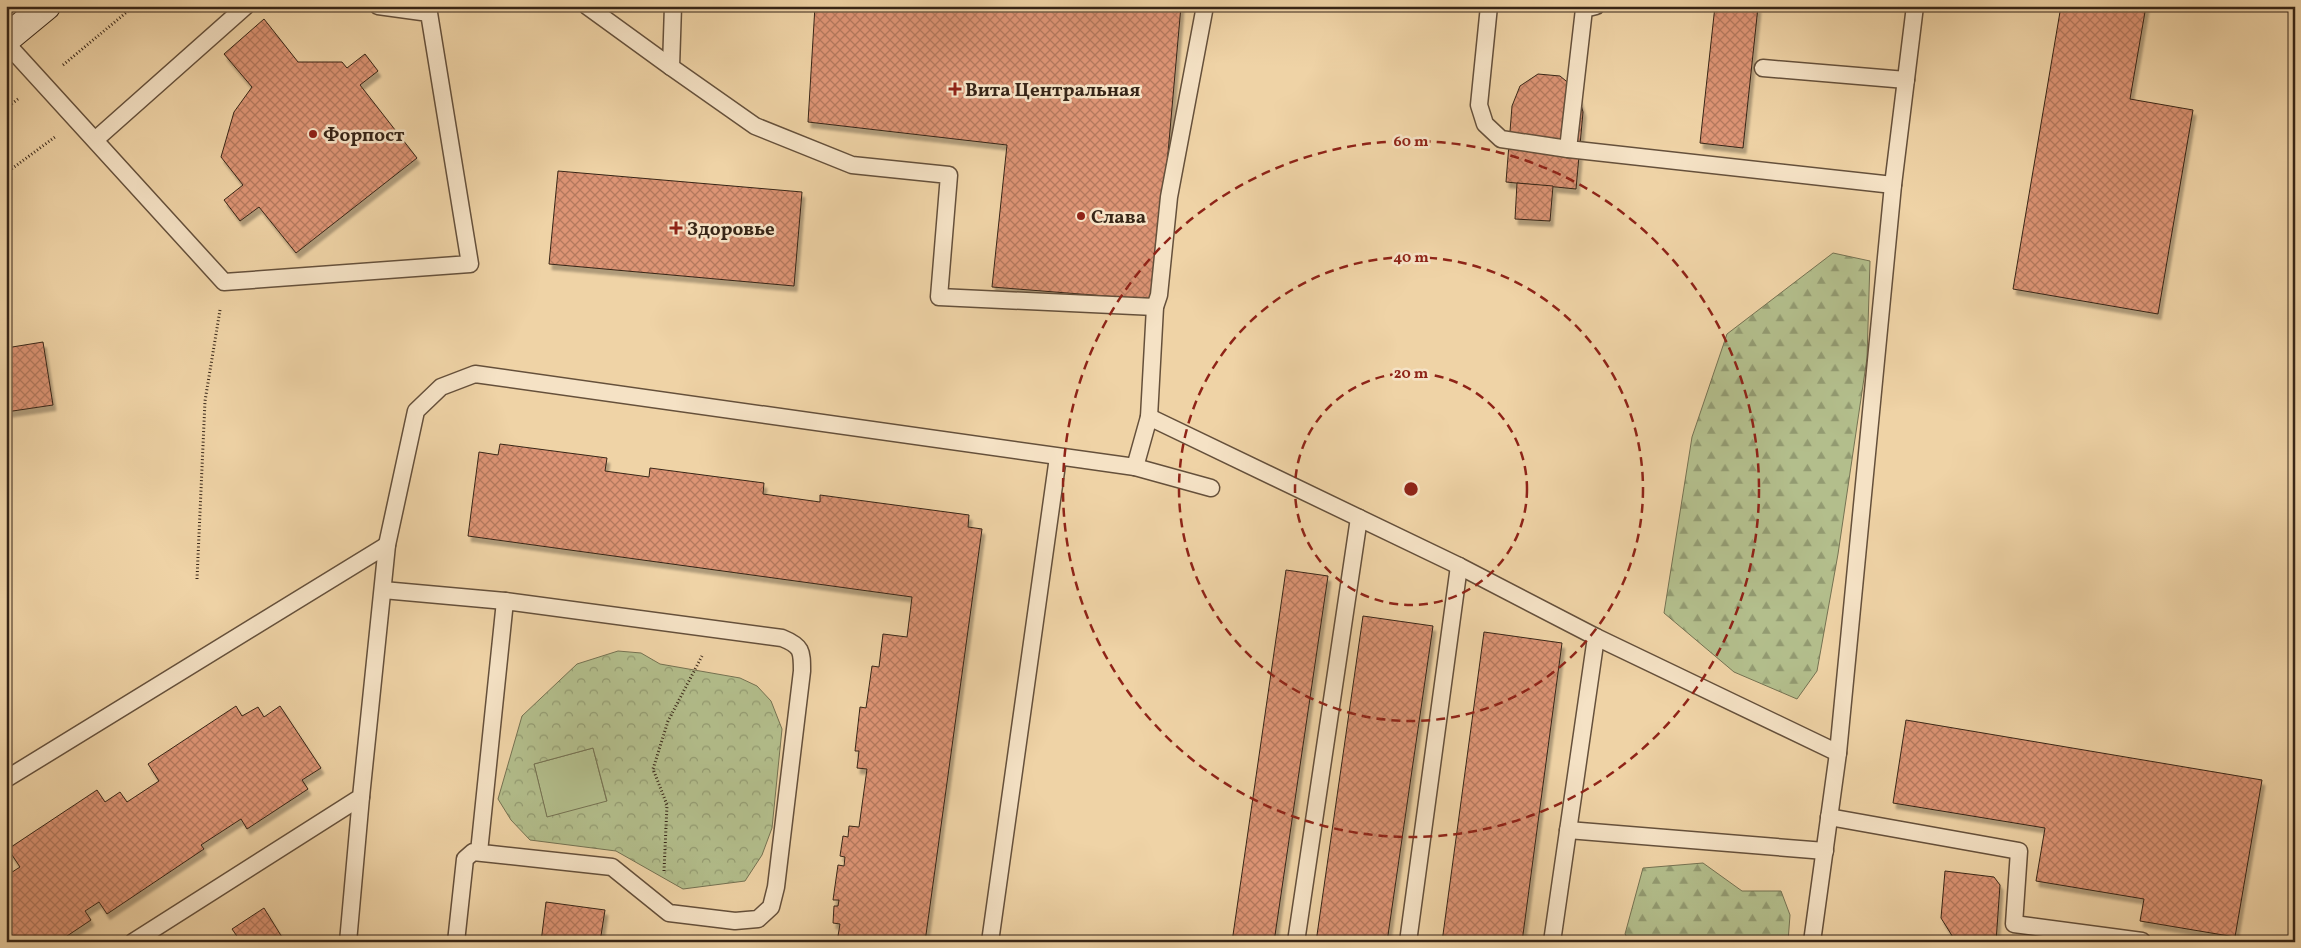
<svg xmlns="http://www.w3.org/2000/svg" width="2301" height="948" viewBox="0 0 2301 948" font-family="Vollkorn,serif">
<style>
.grass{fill:#b3be8c;stroke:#757252}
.forest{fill:url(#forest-firs);stroke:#757252}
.park{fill:url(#park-crowns);stroke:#757252;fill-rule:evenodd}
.building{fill:url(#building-cross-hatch);stroke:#372517;filter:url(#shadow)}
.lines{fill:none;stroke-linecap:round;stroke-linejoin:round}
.service-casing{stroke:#65503b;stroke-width:19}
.secondary-casing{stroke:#372517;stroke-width:30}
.path{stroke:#372517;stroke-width:3;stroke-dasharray:1 2.5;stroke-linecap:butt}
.service{stroke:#f5e2c5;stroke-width:16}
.secondary{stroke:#f5e2c5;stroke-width:28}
.ring{fill:none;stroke:#8f2418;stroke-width:2.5;stroke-dasharray:9 6}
.poi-dot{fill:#8f2418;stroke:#f5e2c5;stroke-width:2}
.labels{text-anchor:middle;stroke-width:5;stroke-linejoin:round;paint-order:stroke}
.poi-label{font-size:19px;font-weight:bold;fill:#372517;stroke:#f5e2c5;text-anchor:start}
.centre{fill:#8f2418;stroke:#f5e2c5;stroke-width:2.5}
.ring-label{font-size:15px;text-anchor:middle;font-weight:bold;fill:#8f2418;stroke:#f5e2c5;stroke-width:5;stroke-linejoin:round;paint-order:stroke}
</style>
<defs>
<pattern id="forest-firs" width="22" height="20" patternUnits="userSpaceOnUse" patternTransform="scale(1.25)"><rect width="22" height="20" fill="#b3be8c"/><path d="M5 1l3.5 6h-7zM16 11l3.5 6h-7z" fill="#929a71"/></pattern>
<pattern id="park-crowns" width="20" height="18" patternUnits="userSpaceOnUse" patternTransform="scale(1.25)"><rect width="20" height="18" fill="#b3be8c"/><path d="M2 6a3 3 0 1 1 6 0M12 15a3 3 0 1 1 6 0" fill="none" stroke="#929a71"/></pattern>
<pattern id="building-cross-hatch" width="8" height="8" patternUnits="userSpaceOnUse" patternTransform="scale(1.25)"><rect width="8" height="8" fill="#dd9474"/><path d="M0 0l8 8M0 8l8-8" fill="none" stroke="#b4795e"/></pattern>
<filter id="shadow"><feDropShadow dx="3" dy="5.5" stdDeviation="1" flood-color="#0004"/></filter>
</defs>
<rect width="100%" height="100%" fill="#efd3a6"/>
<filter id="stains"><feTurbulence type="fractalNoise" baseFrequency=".004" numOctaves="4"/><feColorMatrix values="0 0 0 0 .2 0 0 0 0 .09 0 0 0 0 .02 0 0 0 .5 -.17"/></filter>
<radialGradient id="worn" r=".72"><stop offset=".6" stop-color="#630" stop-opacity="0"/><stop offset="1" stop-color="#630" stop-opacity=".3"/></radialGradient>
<path class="grass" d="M593,748L607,802L547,818L534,764Z"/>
<g class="forest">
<path d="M1833,253L1870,261L1867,358L1838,554L1817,671L1797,699L1734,672L1664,613L1692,437L1727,334Z"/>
<path d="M1703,863L1742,891H1781L1790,915L1788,942H1630L1625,934L1643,868Z"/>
</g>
<path class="park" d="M618,651L641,653L660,664L740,678L757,686L771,701L782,729L772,828L762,855L745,881L683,889L616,851L530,840L511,820L498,799L522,716L577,664ZM593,748L607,801L547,817L534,764Z"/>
<g class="building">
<path d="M815,6H1181L1155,300L992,287L1007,145L808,122Z"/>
<path d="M1715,6L1758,7L1743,148L1700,143Z"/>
<path d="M2061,6H2146L2130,99L2193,110L2158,314L2013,289Z"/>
<path d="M264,19L298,62H342L347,68L365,54L378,71L360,85L417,158L296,253L259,207L240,221L224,200L243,185L221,157L234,112L252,87L224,54Z"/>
<path d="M1538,74L1560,76L1577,90L1583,112L1576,189L1506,182L1512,106L1520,86Z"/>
<path d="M558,171L802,192L794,286L549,264Z"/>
<path d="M1517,183L1553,186L1550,221L1515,219Z"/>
<path d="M43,342L53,405L6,412V348Z"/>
<path d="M500,444L607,458L605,471L649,477L650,468L764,483L763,494L820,502V495L969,515L968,527L982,529L925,942H837L840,924L833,923L834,906H838L839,900H833L838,865L844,866L845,857L840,856L843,836L848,837L849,826L859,827L867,769L857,768L859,751H855L860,707L866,708L872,666L879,667L883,634L907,637L912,597L468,536L479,452L498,455Z"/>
<path d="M1286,570L1328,576L1274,942H1232Z"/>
<path d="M1363,616L1433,626L1387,942H1316Z"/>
<path d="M1484,632L1562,643L1522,942H1442Z"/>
<path d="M236,706L242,716L258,707L264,717L280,706L321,768L302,780L308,789L247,829L241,819L201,845L204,849L107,914L99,902L85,911L91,920L58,942H6V876L20,867L8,849L97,790L105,802L120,792L127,802L159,781L148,764Z"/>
<path d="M1906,720L2262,780L2235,937L2140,921L2144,899L2036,881L2045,828L1893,803Z"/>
<path d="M1945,871L1994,877L2000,885L1996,942H1956L1941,918Z"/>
<path d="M546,902L605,910L600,942H541Z"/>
<path d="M264,908L285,942H241L232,929Z"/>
</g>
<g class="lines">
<g class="service-casing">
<g id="service">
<path d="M587,6L671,67"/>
<path d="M673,6L671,67L755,126L852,165L949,175L939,297L1155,307"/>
<path d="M1489,6L1479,105L1485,124L1501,139L1568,149"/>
<path d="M1596,6L1584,9L1568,149L1893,185"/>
<path d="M6,43L224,282L470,264L429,13L378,6"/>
<path d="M1763,68L1906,80"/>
<path d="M95,140L246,6"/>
<path d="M1149,417L1155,307L1159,295L1169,197L1205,6"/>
<path d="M1135,467L1211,488"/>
<path d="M387,545L416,411L441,387L475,374L1135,467L1149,417L1459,566L1596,637L1838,753"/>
<path d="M383,590L505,601"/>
<path d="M6,779L387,545L361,797L133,942"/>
<path d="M1829,817L2019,851L2014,924L2142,941"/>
<path d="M1568,830L1825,851"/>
<path d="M348,942L361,797"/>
<path d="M456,942L465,859L473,852L612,867L669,913L735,921L758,919L771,907L776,887L802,671C802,651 802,646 782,638L505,601L479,852"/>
<path d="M990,942L1058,457"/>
<path d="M1296,942L1359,518"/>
<path d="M1408,942L1459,566"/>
<path d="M1552,942L1596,637"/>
<path d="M1812,942L1838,753L1893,185L1915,6"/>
</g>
</g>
<g class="secondary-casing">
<path id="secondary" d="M6,39L46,6"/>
</g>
<g class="path">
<path d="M63,65L134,6"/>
<path d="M6,108L18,99"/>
<path d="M6,173L55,137"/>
<path d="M197,579L205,401L220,310"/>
<path d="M664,871L667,805L653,769L668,721L702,656"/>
</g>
<use href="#service" class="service"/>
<use href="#secondary" class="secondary"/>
</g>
<g class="ring">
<circle cx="1411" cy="489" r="116"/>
<circle cx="1411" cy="489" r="232"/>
<circle cx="1411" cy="489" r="348"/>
</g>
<g class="poi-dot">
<path d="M952.5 81.5h5v5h5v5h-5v5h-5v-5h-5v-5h5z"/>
<circle cx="313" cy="134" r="5"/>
<circle cx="1081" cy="216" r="5"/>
<path d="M673.5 220.5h5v5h5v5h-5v5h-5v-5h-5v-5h5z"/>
</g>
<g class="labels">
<g class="poi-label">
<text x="965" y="96">Вита Центральная</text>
<text x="323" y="141">Форпост</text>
<text x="1091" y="223">Слава</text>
<text x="687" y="235">Здоровье</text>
</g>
</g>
<circle cx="1411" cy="489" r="8" class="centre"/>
<g class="ring-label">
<text x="1411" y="146">60 m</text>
<text x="1411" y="262">40 m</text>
<text x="1411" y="378">20 m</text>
</g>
<rect width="2301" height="948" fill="none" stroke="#efd3a6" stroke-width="25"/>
<rect x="8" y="8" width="2286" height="933" fill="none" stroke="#372517" stroke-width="2.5"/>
<rect x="12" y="12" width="2276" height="923" fill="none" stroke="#372517"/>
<rect width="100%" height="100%" filter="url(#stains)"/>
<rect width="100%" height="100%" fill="url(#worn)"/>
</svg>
